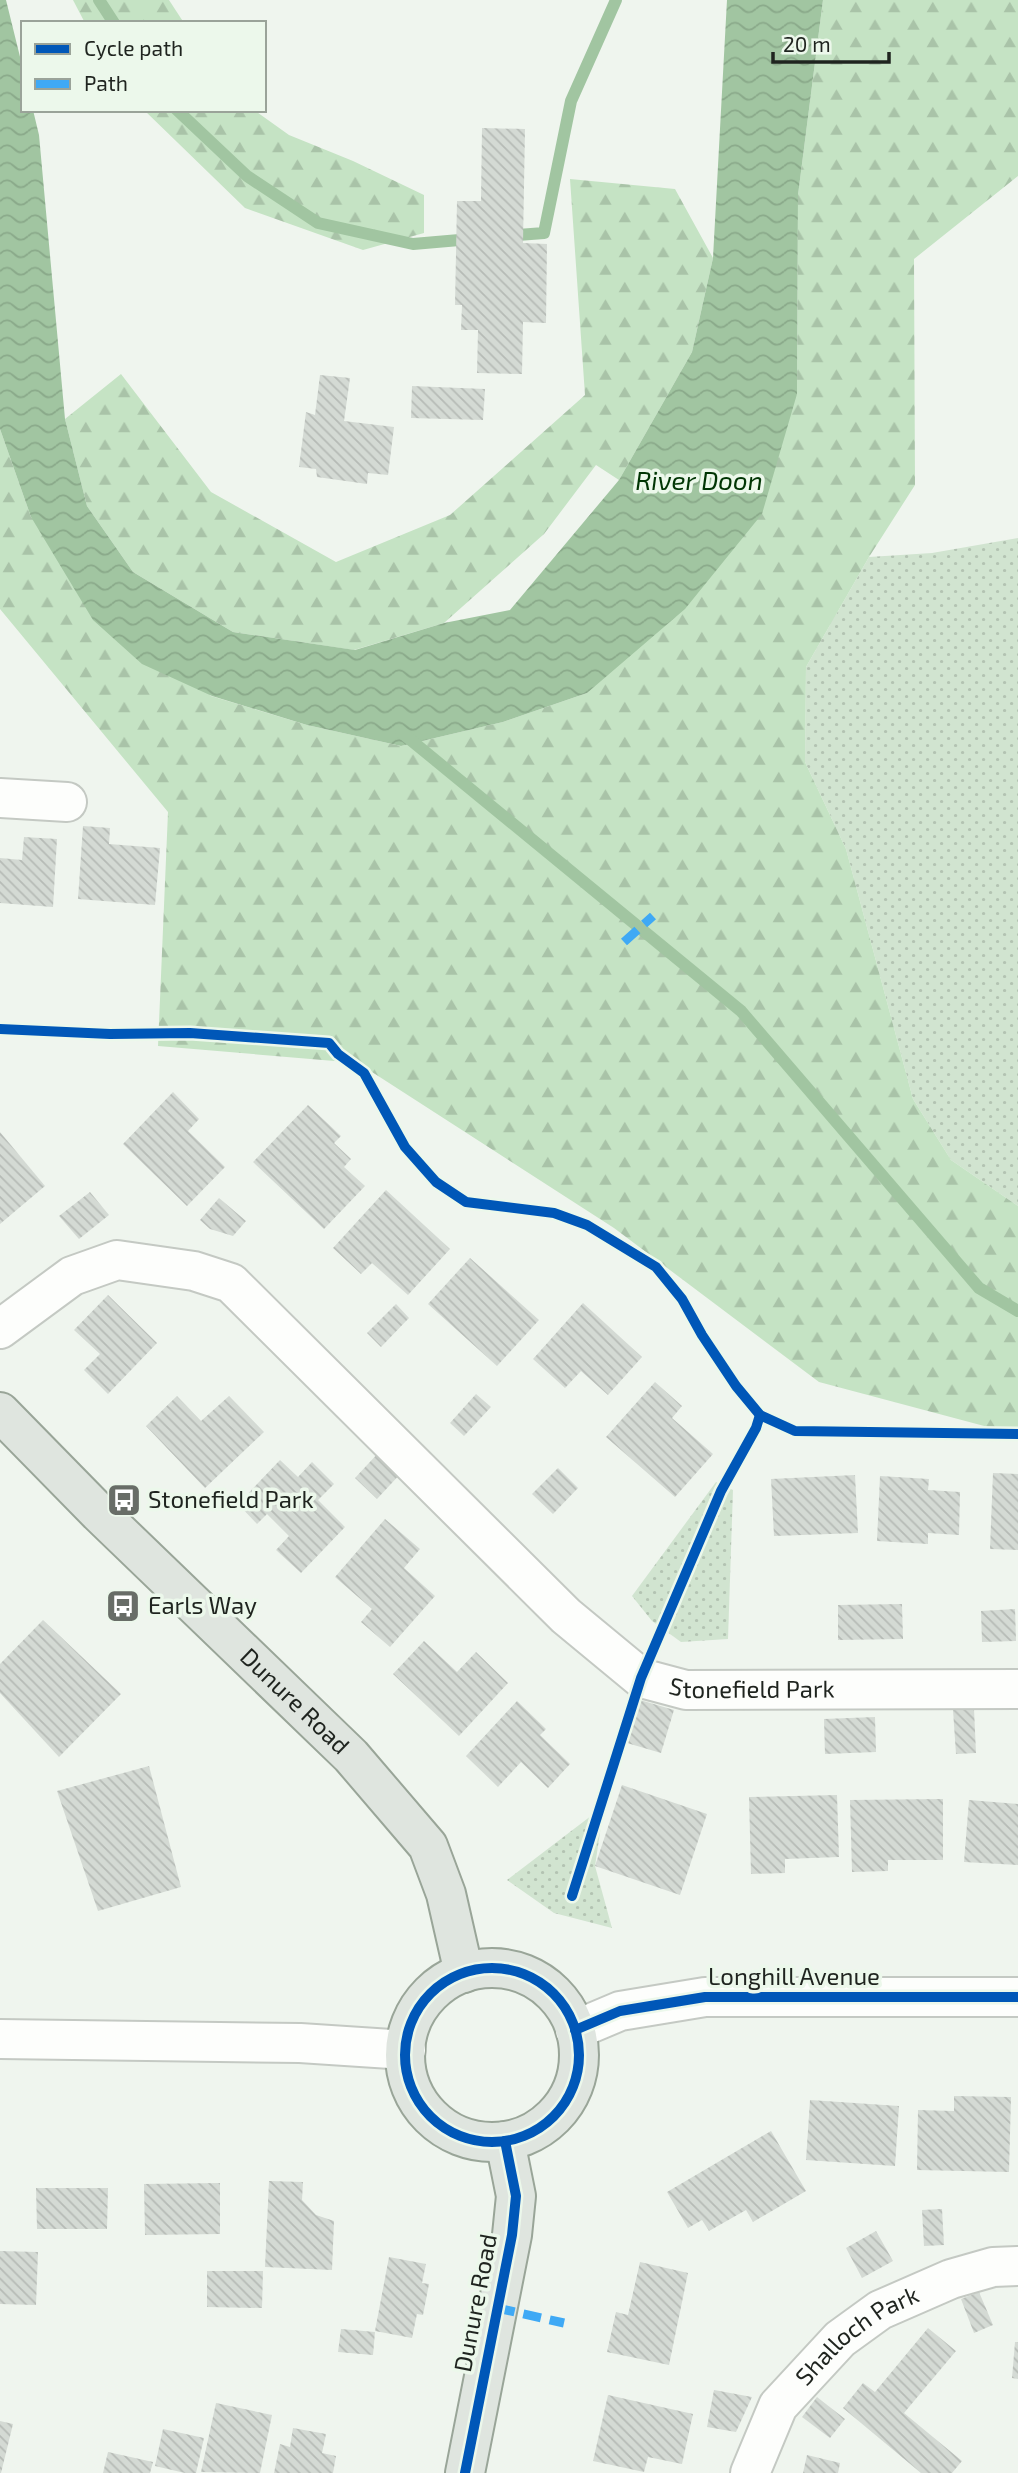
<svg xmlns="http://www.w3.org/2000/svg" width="1018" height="2473" viewBox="0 0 1018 2473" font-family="'Exo 2',sans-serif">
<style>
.green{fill:url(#green-dots)}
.forest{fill:url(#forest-firs)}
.water{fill:url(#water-waves)}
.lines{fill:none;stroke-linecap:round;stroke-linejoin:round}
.stream{stroke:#a1c5a1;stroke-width:12}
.building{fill:url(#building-back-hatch)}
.minor-casing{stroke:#c4c9c3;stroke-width:42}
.tertiary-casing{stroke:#c4c9c3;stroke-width:42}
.primary-casing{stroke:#99a598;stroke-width:42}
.minor{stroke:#fdfefc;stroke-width:38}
.tertiary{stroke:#fdfefc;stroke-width:38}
.primary{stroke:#dfe5df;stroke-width:38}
.quiet{stroke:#3fa9f5;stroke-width:9;stroke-dasharray:18 9;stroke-linecap:butt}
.cycleway-casing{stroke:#ecf8eb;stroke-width:15}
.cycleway{stroke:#0057b8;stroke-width:10}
.labels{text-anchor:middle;stroke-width:7;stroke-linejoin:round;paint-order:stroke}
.poi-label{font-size:24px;fill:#1f241f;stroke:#ecf8eb;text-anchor:start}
.street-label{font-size:24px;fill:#1f241f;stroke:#ecf8eb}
.water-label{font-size:26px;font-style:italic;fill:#003504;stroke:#ecf8eb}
</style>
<defs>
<pattern id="green-dots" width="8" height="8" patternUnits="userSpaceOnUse" patternTransform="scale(1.75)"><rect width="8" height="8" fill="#d1e4d0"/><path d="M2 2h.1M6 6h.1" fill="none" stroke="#b3c3b2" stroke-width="1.8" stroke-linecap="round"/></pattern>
<pattern id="forest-firs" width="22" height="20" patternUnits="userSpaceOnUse" patternTransform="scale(1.75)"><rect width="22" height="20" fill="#c5e3c4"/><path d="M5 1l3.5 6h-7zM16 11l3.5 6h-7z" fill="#a9c3a8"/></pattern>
<pattern id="water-waves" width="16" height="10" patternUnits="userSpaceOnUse" patternTransform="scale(1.75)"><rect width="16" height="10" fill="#a1c5a1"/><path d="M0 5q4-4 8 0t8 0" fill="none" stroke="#8aa98a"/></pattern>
<pattern id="building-back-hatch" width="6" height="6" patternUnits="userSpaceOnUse" patternTransform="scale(1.75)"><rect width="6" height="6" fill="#d4dad4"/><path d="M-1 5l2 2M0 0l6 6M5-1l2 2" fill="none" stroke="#b6bbb6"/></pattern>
</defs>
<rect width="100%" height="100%" fill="#eff5ee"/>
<g class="green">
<path d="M1018,538V1206L951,1160L913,1099L846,849L805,762L806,667L869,557L932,553Z"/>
<path d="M716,1482L733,1490L728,1639L681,1642L652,1621L632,1596Z"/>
<path d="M604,1806L595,1866L612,1928L554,1913L507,1880Z"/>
</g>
<g class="forest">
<path d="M73,0H169L184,23H85Z"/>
<path d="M823,0H1018V176L914,259L915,485L869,557L806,667L805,762L846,849L913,1099L951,1160L1018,1206V1435L819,1382L614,1228L358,1063L158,1046L168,812L0,609V429L31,517L211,696L307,725L401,746L503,722L587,693L797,394L798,195Z"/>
<path d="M144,110H254L289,135L353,161L424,195V233L363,250L245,208Z"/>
<path d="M570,179L675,189L713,258L692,352L619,480L596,465L544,534L444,623L354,650L233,632L133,572L87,506L65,419L121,374L211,492L336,562L450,515L585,395Z"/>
</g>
<path class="water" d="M0,0H6L23,69V110H33L39,135L65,419L87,506L133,572L233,632L355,650L444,623L510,610L619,480L692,352L713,258L727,0H823L798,195L797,394L762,514L685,609L587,693L503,722L401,746L307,725L212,696L142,664L93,620L31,517L0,429Z"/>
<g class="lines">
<g class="stream">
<path d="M99,0L114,23"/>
<path d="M177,110L247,176L318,223L413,244L471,239"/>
<path d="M506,236L544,233L571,101L616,0"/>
<path d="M401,732L741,1011L979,1288L1018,1311"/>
</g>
</g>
<g class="building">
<path d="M482,128L525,129L523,243L547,244L546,323L523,322L522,374L477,373L478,330H461L462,305H455L457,201H481Z"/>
<path d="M320,375L350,378L344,421L394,427L388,475L368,473L367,484L317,477L316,469L299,467L306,412L315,415Z"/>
<path d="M412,386L485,389L483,420L411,418Z"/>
<path d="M83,826L110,828L109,844L160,848L155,905L78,899Z"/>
<path d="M24,837L57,839L53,907L0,903V858L22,860Z"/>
<path d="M173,1092L199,1119L188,1131L225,1167L187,1206L123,1144Z"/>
<path d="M308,1105L341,1136L334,1143L351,1159L344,1167L365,1186L324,1229L253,1162Z"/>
<path d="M0,1132L45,1186L0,1224Z"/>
<path d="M386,1190L450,1249L408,1295L372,1263L361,1274L333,1248Z"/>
<path d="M90,1192L109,1215L79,1239L59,1216Z"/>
<path d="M219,1198L246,1221L233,1236L210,1229L200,1220Z"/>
<path d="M470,1258L539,1320L497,1366L428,1304Z"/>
<path d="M108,1295L157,1343L108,1394L84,1370L100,1354L74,1330Z"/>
<path d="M583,1303L642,1357L608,1395L581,1371L565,1388L533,1359Z"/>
<path d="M396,1304L409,1318L381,1347L367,1333Z"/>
<path d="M655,1382L682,1406L672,1418L713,1454L675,1497L606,1437Z"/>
<path d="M476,1394L491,1407L464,1436L450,1423Z"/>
<path d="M177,1396L201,1421L229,1396L264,1432L205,1488L146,1426Z"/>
<path d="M381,1450L403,1471L377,1499L355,1478Z"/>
<path d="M280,1460L298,1477L312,1462L334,1484L318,1500L345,1527L301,1573L276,1550L289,1536L267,1514L257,1524L238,1504Z"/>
<path d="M558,1468L578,1488L553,1514L532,1494Z"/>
<path d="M993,1473L1018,1474V1550L990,1549Z"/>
<path d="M855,1475L858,1533L774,1536L771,1479Z"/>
<path d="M880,1476L929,1479L928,1490L960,1492L959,1535L928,1533V1544L877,1541Z"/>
<path d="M385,1519L420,1549L404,1568L435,1596L390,1647L361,1622L372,1609L335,1577Z"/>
<path d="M902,1604L903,1639L838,1640V1605Z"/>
<path d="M1015,1609L1016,1641L982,1642L981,1611Z"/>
<path d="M43,1620L121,1694L59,1757L0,1693V1664Z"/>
<path d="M424,1641L457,1672L476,1652L508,1683L459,1736L393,1674Z"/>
<path d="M640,1700L674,1710L661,1753L627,1743Z"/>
<path d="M517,1701L546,1729L540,1735L570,1764L548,1788L521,1762L498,1787L466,1756Z"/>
<path d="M974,1709L976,1753L956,1754L953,1710Z"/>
<path d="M875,1717L876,1752L825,1754L824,1719Z"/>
<path d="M149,1766L181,1887L98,1911L57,1791Z"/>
<path d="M622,1785L707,1814L680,1895L595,1866Z"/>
<path d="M837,1795L839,1857L785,1859V1873L751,1874L749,1797Z"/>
<path d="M943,1799V1860H888V1871L852,1872L850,1800Z"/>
<path d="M969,1800L1018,1804V1865L964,1862Z"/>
<path d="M954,2096L1011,2097L1009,2172L917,2170L918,2110L954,2111Z"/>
<path d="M810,2100L899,2106L895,2166L806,2160Z"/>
<path d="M771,2131L806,2191L753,2222L746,2210L709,2231L702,2220L688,2228L667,2192Z"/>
<path d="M269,2181L303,2182L302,2200L316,2215L334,2221L332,2270L265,2267Z"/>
<path d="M220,2183V2234L145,2235L144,2184Z"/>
<path d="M36,2188H108L107,2229H37Z"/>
<path d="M942,2209L944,2245L924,2246L922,2210Z"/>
<path d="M876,2231L893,2261L862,2278L846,2248Z"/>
<path d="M0,2251L38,2252L36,2305L0,2304Z"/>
<path d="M389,2257L426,2264L422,2283L429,2284L423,2315L417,2314L412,2338L375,2331Z"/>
<path d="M640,2262L688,2273L669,2365L607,2352L616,2312L628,2315Z"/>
<path d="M207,2271H263L262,2308L207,2307Z"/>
<path d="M979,2292L993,2325L974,2333L961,2299Z"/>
<path d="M928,2328L956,2351L904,2413L962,2461L952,2473H921L843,2408L863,2383L875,2392Z"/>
<path d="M341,2329L375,2332L373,2355L338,2352Z"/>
<path d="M1015,2342H1018V2379L1012,2378Z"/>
<path d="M714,2390L752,2397L736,2432L707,2427Z"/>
<path d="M608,2395L693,2414L682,2464L648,2457L644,2472L593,2461Z"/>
<path d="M817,2397L845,2419L830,2438L802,2417Z"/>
<path d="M216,2403L272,2415L260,2473L201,2472Z"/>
<path d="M0,2421L13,2424L1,2473H0Z"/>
<path d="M293,2428L326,2434L322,2453L336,2456L333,2473H274L280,2444L290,2447Z"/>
<path d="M163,2429L204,2438L196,2473H185L155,2466Z"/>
<path d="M108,2452L153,2462L150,2473H103Z"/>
<path d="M807,2455L840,2463L838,2473H803Z"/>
</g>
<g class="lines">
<g class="minor-casing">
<g id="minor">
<path d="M0,798L67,802"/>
<path id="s1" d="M0,1329L72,1276L117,1260L194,1271L231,1283L566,1616L641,1678L686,1690L1018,1689"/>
<path d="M0,2039L300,2043L406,2050"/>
<path id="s2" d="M750,2473L778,2406L840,2339L880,2310L951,2279L993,2267L1018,2266"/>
</g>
</g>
<g class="tertiary-casing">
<path id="tertiary" d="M575,2030L620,2011L705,1997H1018"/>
</g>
<g class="primary-casing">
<g id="primary">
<path id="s3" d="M0,1412L99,1513L351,1756L428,1846L446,1894L464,1973"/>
<circle cx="492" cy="2055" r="87"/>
<path d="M465,2473L512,2235L516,2196L505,2141"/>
</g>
</g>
<use href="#minor" class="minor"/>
<use href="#tertiary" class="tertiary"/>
<use href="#primary" class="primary"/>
<g class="quiet">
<path d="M624,942L653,916"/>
<path d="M497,2308L564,2323"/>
</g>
<g class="cycleway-casing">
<g id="cycleway">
<path d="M0,1029L110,1034L190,1033L329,1043L338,1054L364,1073L405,1147L436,1182L466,1202L554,1213L587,1225L656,1267L682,1299L702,1335L736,1386L760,1415L795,1431L1018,1434"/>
<path d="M572,1896L641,1678L721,1491L756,1428L760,1415"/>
<circle cx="492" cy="2055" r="87"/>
<path d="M575,2030L620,2011L705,1997H1018"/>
<path d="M465,2473L512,2235L516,2196L505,2141"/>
</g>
</g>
<use href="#cycleway" class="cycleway"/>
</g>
<defs>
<g id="bus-square" transform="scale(1.75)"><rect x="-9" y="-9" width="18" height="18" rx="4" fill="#686d67" stroke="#ecf8eb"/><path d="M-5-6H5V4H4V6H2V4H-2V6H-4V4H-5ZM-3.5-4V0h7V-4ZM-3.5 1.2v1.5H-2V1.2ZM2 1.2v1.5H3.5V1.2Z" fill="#fff"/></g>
</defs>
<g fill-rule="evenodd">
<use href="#bus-square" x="124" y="1500"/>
<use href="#bus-square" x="123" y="1606"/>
</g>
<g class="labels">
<g class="poi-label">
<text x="148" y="1508">Stonefield Park</text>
<text x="148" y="1614">Earls Way</text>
</g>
<g class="street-label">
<text dy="8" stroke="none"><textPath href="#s1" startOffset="936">Stonefield Park</textPath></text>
<text dy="8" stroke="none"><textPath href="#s3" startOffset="413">Dunure Road</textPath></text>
<text x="794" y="1985">Longhill Avenue</text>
<text transform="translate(476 2303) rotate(-79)" y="8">Dunure Road</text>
<text dy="8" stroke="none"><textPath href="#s2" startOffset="180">Shalloch Park</textPath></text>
</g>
<g class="water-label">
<text x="699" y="490">River Doon</text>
</g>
</g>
<rect x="21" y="21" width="245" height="91" fill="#ecf8eb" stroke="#9aa399" stroke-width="2"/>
<rect x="35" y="44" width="35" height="10" fill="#0057b8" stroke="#9aa399" stroke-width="2"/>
<text x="84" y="56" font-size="21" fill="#1f241f">Cycle path</text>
<rect x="35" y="79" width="35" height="10" fill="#3fa9f5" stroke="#9aa399" stroke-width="2"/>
<text x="84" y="91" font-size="21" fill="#1f241f">Path</text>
<path d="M773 52v10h116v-10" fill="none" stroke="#1f241f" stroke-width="3.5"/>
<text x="783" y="52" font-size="21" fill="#1f241f" stroke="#ecf8eb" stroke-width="5" paint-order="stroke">20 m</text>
</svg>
